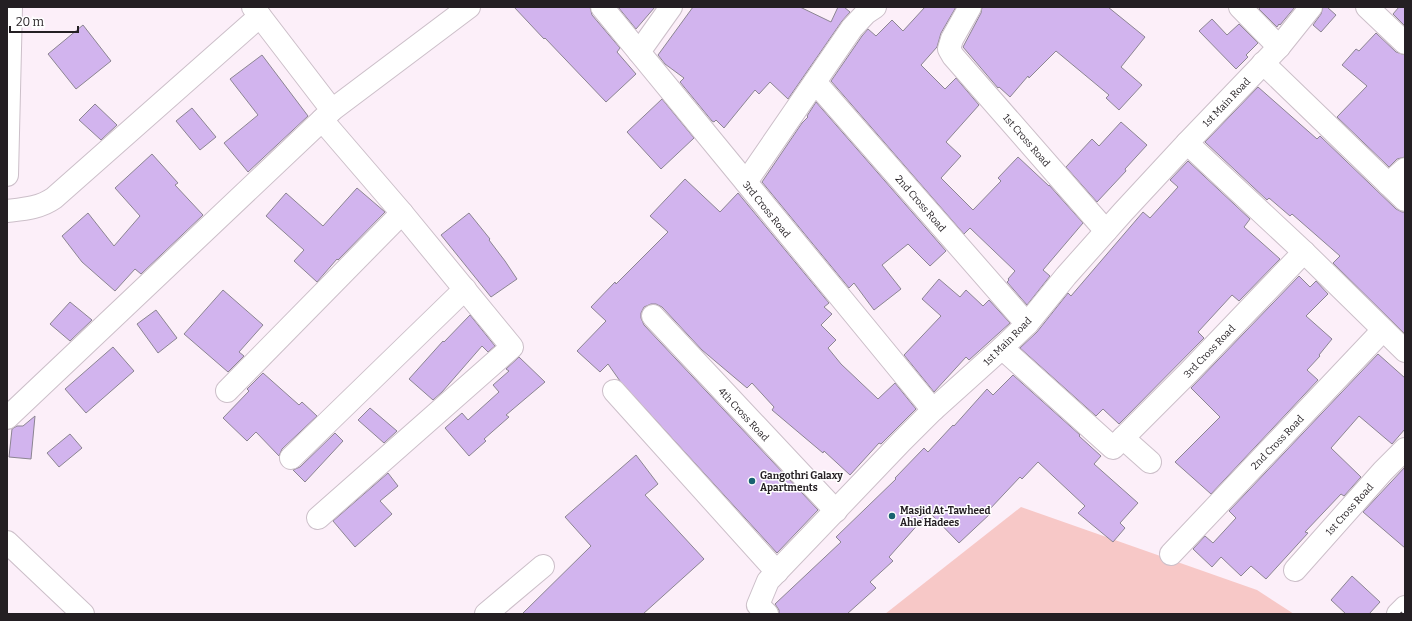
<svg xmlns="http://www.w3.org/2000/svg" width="1412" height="621" viewBox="0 0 1412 621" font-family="Bitter,serif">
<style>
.green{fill:#f7c8c7}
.building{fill:#d2b4ee;stroke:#8c8592}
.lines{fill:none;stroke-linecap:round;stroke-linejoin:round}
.minor-casing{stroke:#ccbfc9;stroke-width:24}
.major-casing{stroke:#ccbfc9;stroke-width:24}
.highway-casing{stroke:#ccbfc9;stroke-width:24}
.minor{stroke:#fff;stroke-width:22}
.major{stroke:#fff;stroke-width:22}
.highway{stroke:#fff;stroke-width:22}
.rail{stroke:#5e565c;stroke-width:3;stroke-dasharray:2 4;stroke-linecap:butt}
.poi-dot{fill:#186270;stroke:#fff;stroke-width:1.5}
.labels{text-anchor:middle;stroke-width:3;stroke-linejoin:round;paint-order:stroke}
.street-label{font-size:10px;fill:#241f23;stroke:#fff}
.poi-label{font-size:10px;font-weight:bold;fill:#241f23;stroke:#fff;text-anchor:start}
</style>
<rect width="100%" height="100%" fill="#fceff9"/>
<path class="green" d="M1021,507L1257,590L1294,614H885Z"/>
<g class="building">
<path d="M514,7H590L592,15L620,48L617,52L636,74L606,102L545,38L544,39Z"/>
<path d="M618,7H655L636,29Z"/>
<path d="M693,7H800L831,22L838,7H844L850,12L842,21L788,99L770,82L759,94L755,90L724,128L716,120L714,122L712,121L680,82L684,78L665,64L658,55Z"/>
<path d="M925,7H956L941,33L937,47L921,65L945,89L956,78L979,105L946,142L961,156L941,178L973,210L1001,181L998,178L1018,157L1049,186V185L1083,223L1043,270L1050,276L1027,305L1007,282L1009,280L1008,279L1015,271L970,228L964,234L831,81L862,36L868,29L876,36L892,20L903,31Z"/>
<path d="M982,7H1108L1145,37L1121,67L1142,85L1119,110L1106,98L1109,95L1056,51L1029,78L1028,76L1010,97L999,87L998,88L963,47L981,13Z"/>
<path d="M1260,7H1295L1280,25L1279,24L1277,27L1259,9Z"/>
<path d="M1323,7H1327L1336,15L1321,32L1313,25L1321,14Z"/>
<path d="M1399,7H1405V26L1393,14Z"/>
<path d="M1212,19L1227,35L1239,24L1258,43L1246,55L1248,57L1236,69L1199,31Z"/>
<path d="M83,25L111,61L76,89L48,54Z"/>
<path d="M1376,33L1396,52L1405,55V157L1397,159L1389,167L1337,117L1367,86L1342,65L1356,49L1359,51Z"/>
<path d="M262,55L308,116L248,172L224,143L258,115L230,79Z"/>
<path d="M1258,87L1317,139L1320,136L1396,209L1402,212H1405V334L1333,263L1340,256L1292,214L1290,216L1269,198L1267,200L1205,142Z"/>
<path d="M662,99L694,138L661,169L627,132Z"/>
<path d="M816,102L946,251L930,266L908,244L882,265L901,289L874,310L854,283L849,288L762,182L802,123L808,117L807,116Z"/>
<path d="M95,104L117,125L101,140L79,120Z"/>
<path d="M192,108L216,137L200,150L176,121Z"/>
<path d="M1121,122L1147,145L1125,169L1126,171L1097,202L1066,167L1092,139L1099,146Z"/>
<path d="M152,154L178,183L175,185L203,215L141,274L135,269L115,291L82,262L62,236L88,213L114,246L140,216L115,188Z"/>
<path d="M1188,161L1250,219L1244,227L1280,259L1239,301L1232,295L1198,332L1204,338L1119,424L1103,409L1096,416L1020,348L1037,332L1068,293L1071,296L1143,212L1150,218L1178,187L1170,180Z"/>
<path d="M685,179L720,212L738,193L829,303L824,307L832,314L821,325L836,340L828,348L841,364L878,399L895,383L916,409L881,444L879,443L850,475L824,451L823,453L772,410L774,407L752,383L747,388L702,350L662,307L656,304H651L644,307L641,313V318L644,325L818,510L777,553L620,381L608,364L600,372L577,351L606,321L591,307L615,282L616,284L668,232L650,216Z"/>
<path d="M357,188L385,212L338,260L337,259L317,282L294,261L304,250L266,216L286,193L323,226Z"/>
<path d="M469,213L490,239L489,240L505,261L517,279L491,297L441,235Z"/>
<path d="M1299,276L1310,287L1316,281L1328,294L1306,316L1332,339L1319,355L1320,356L1307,370L1318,380L1211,494L1175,462L1220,417L1191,388Z"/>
<path d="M939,279L960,297L966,290L983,306L989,300L1010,323L969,360L966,357L934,392L904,355L941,316L922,299Z"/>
<path d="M223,290L263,325L239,352L244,356L228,372L184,334Z"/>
<path d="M70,302L92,320L70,341L50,324Z"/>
<path d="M156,310L177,338L158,353L137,324Z"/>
<path d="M470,315L495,346L488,352L482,346L442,392L433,400L409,379L443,341L444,342Z"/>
<path d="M113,347L134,371L86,413L65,389Z"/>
<path d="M1378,354L1405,378V429L1392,444L1359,416L1331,448L1361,477L1344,496L1341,494L1305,532L1308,533L1266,579L1251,566L1241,576L1221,557L1212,567L1193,549L1205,536L1213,543L1236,518L1229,511Z"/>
<path d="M519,357L545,382L506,415L509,417L484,439L486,441L469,456L445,428L462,413L468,420L499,392L493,385L509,371L506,369Z"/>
<path d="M263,373L299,405L302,402L317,416L282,449L279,456L256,432L247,441L223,418L249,391L247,389Z"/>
<path d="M1013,375L1080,435L1079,436L1101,456L1094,464L1138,503L1120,523L1125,528L1113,542L1078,513L1085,506L1038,462L1022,479L1020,477L988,511L991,513L959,543L929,512L889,557L893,561L870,582L876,588L847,614H779V610L775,604L841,542L836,537L896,479L895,478L924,448L928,452L953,425L954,426L987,389L993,395Z"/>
<path d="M370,408L397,431L384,443L358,420Z"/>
<path d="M35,416L31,459L9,457L12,429L17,426H23Z"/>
<path d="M335,433L343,441L305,482L293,470L300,467Z"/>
<path d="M70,434L82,448L59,467L47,453Z"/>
<path d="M636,455L658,484L645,495L704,559L643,614H522L591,546L565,517Z"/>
<path d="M1405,467V548L1363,512Z"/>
<path d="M388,473L398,486L380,501L392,514L355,547L333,521Z"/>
<path d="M1352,576L1380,602L1369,614H1346L1331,600Z"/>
</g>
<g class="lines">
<g class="minor-casing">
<g id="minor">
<path d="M253,7L332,110L322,120L402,213L512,347L318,518"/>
<path d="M602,7L933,410"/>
<path d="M970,7L952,39L949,49L953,56L1106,231"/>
<path d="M1240,7L1279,47"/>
<path d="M1367,7L1405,43"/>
<path d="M639,52L671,7"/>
<path d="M1263,63L1405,200"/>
<path d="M815,82L1027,324"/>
<path d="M332,110L469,7"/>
<path d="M1187,143L1304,252L1405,351"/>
<path d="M746,182L852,28L866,13L875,7"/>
<path d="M1388,184L1405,169"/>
<path d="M7,211C24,209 40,208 54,198L260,16"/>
<path d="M653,316L836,511"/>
<path d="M1002,348L1113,448L1189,372L1304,252"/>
<path d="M227,391L402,213"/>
<path d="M614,391L777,572"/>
<path d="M7,418L322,120"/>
<path d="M1123,438L1150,462"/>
<path d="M291,458L465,289"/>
<path d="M7,542L83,614"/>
<path d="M1171,554L1383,330"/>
<path d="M1295,570L1383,471L1405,449"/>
<path d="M486,614L543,566"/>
<path d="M767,614L758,605L768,581L901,442L933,410L1002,348L1027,324L1066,276L1123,212L1187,143L1279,47L1311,7"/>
</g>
</g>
<g class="major-casing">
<path id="major" d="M1398,614L1405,607"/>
</g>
<g class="highway-casing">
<path id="highway" d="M7,175L11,7"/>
</g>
<use href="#minor" class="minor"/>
<use href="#major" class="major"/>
<use href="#highway" class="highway"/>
<path class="rail" d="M1401,614L1405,610"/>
</g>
<g class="poi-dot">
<circle cx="752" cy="481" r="4"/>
<circle cx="892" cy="516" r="4"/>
</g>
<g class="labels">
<g class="street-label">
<text transform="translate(1226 102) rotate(-46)" y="4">1st Main Road</text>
<text transform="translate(1027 140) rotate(49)" y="4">1st Cross Road</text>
<text transform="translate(921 203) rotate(49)" y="4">2nd Cross Road</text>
<text transform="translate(767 209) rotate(51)" y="4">3rd Cross Road</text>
<text transform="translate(1007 341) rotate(-45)" y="4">1st Main Road</text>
<text transform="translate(1209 351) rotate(-46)" y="4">3rd Cross Road</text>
<text transform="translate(744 414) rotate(47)" y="4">4th Cross Road</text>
<text transform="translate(1277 442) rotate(-46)" y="4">2nd Cross Road</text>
<text transform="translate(1349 509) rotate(-48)" y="4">1st Cross Road</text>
</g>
<g class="poi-label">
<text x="760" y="479">Gangothri Galaxy<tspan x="760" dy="12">Apartments</tspan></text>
<text x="900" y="514">Masjid At-Tawheed<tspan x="900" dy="12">Ahle Hadees</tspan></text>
</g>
</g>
<rect width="1412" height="621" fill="none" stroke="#241f23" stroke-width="16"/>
<path d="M10 26v6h68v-6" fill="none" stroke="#241f23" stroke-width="2"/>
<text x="16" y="26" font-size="12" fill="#241f23" stroke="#ffffff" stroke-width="3" paint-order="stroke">20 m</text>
</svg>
